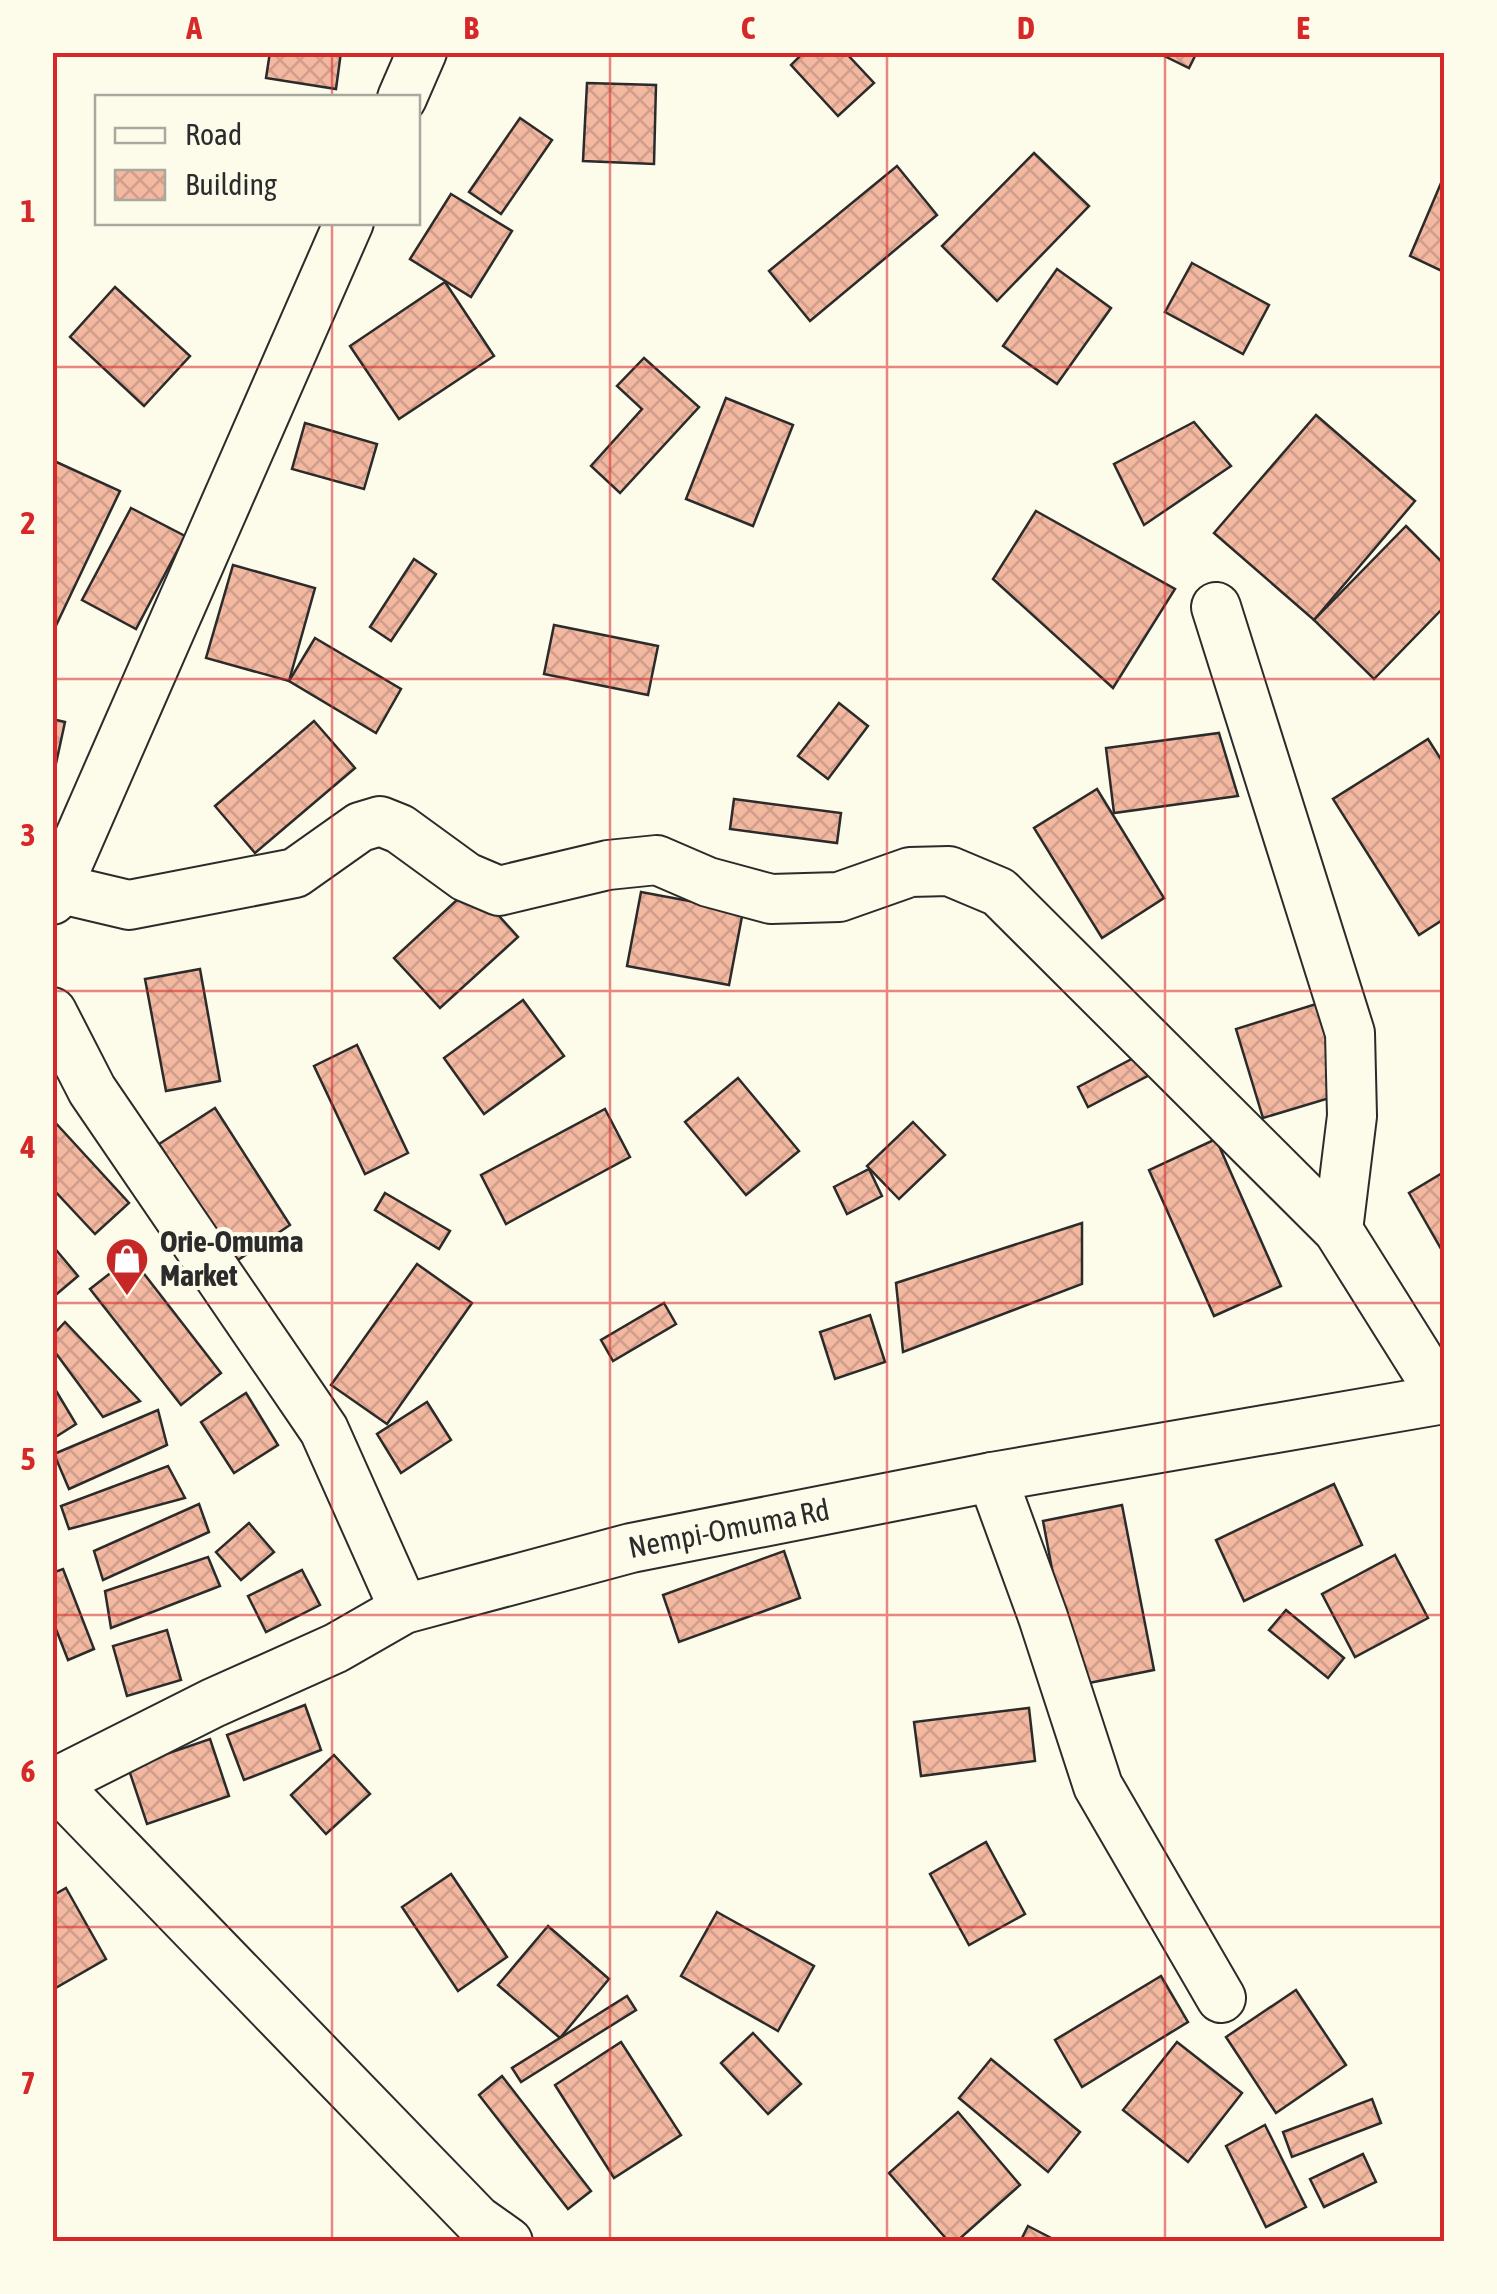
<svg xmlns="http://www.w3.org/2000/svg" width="1497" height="2294" viewBox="0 0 1497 2294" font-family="'Asap Condensed',sans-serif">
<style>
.building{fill:url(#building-cross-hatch);stroke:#2b2b2b;stroke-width:2.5}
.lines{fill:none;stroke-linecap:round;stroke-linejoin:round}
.minor-casing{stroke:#2b2b2b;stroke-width:52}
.minor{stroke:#fdfbea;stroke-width:48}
.grid{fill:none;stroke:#d62828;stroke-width:2.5;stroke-opacity:0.55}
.labels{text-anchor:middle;stroke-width:8;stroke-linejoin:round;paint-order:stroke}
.poi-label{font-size:30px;font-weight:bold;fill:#2b2b2b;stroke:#fdfbea;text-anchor:start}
.street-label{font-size:30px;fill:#2b2b2b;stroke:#fdfbea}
.neatline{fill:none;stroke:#d62828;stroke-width:4}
.grid-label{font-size:32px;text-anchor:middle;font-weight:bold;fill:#d62828}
</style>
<defs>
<pattern id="building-cross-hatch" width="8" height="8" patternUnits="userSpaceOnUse" patternTransform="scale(2.5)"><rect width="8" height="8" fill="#f2b8a0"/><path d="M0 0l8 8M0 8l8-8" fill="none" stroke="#d09e8a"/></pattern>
</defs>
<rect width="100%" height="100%" fill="#fdfbea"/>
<g class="building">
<path d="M270,52H341L336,89L266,78Z"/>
<path d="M804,52H845L874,83L838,116L791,65Z"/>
<path d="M1156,52H1197L1189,68Z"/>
<path d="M587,83L656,85L654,164L583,161Z"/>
<path d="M520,118L552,140L501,214L469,192Z"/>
<path d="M1034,153L1089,206L997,301L942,246Z"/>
<path d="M897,166L937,215L810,321L769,271Z"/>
<path d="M1444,176V272L1410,256Z"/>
<path d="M451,194L512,231L471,297L410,259Z"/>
<path d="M1192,263L1269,305L1243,354L1165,312Z"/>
<path d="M1057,269L1111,308L1057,384L1003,346Z"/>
<path d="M445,282L494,356L399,419L350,346Z"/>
<path d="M115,287L190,356L144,406L70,337Z"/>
<path d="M644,358L699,407L620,493L591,466L642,409L617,386Z"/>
<path d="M726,398L793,425L753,526L686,499Z"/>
<path d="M1316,415L1415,501L1314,620L1214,533Z"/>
<path d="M1194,422L1231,466L1144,525L1114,464Z"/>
<path d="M305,423L377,444L364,489L292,469Z"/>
<path d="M52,460L120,491L52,634Z"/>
<path d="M131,508L185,536L136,629L82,600Z"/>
<path d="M1036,511L1175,589L1113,688L993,579Z"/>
<path d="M1406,526L1444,564V607L1374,679L1314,620Z"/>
<path d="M414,559L436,574L391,641L370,627Z"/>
<path d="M233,565L315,588L289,681L206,658Z"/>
<path d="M554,625L658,646L648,695L544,674Z"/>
<path d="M315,638L401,689L376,733L289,681Z"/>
<path d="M839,703L868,726L828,779L798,756Z"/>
<path d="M52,719L65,722L52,782Z"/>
<path d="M314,721L355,768L255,853L215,806Z"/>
<path d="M1219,733L1238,796L1114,813L1106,748Z"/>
<path d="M1428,739L1444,764V919L1419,935L1333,799Z"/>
<path d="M1097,789L1164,898L1102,938L1034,828Z"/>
<path d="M734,799L841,813L837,843L730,829Z"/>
<path d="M472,886L518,937L440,1008L394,958Z"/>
<path d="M641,892L743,911L729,985L627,966Z"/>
<path d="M200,969L220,1081L166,1091L145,979Z"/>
<path d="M523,1000L564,1056L484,1114L444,1058Z"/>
<path d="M1316,1004L1343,1094L1263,1118L1236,1029Z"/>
<path d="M357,1045L408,1153L365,1174L314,1066Z"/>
<path d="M1153,1048L1163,1068L1088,1107L1078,1087Z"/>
<path d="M738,1078L799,1151L746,1195L685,1122Z"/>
<path d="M215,1108L290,1225L235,1262L159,1144Z"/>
<path d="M605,1109L630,1157L506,1224L481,1175Z"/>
<path d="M52,1119L129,1203L95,1234L52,1188Z"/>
<path d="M913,1122L945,1155L899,1199L867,1166Z"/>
<path d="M1216,1139L1281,1286L1214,1316L1149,1170Z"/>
<path d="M869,1169L882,1196L847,1214L834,1187Z"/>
<path d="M1444,1172V1254L1409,1193Z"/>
<path d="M385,1193L450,1231L439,1249L375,1210Z"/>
<path d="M1082,1223V1284L903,1352L896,1283Z"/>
<path d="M52,1245L78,1276L52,1298Z"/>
<path d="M131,1257L221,1373L181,1405L90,1289Z"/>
<path d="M417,1264L472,1303L387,1424L331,1385Z"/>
<path d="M664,1303L676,1324L613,1361L601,1340Z"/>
<path d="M870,1315L885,1362L835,1379L820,1332Z"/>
<path d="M65,1322L140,1401L103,1417L52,1348V1336Z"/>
<path d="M52,1384L76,1424L54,1438L52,1436Z"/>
<path d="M246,1393L278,1445L234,1473L201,1422Z"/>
<path d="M427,1402L451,1440L401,1473L377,1434Z"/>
<path d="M158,1410L167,1445L69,1489L54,1454Z"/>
<path d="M168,1466L185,1498L69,1529L61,1506Z"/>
<path d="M1334,1484L1362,1545L1244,1601L1216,1540Z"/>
<path d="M199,1504L209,1532L103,1580L94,1551Z"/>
<path d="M1122,1505L1154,1670L1074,1686L1043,1521Z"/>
<path d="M249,1523L274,1552L241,1580L216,1552Z"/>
<path d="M784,1551L800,1598L679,1642L663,1595Z"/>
<path d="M1395,1555L1428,1618L1355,1657L1322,1594Z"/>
<path d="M208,1557L220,1586L111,1628L105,1591Z"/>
<path d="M63,1569L94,1649L68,1660L52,1619V1573Z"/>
<path d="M302,1570L320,1605L266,1632L248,1596Z"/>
<path d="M1286,1610L1344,1658L1328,1678L1269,1630Z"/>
<path d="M167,1630L181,1680L127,1696L113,1646Z"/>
<path d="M305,1705L321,1750L244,1780L227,1735Z"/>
<path d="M1029,1708L1035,1761L921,1776L914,1722Z"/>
<path d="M210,1739L229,1796L147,1824L128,1767Z"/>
<path d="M334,1755L370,1794L326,1834L291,1795Z"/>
<path d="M986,1842L1025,1914L969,1945L930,1874Z"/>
<path d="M451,1874L507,1957L458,1991L402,1907Z"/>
<path d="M66,1888L106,1959L52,1990V1896Z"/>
<path d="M717,1912L814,1966L778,2031L681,1976Z"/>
<path d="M548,1926L609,1979L560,2038L498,1985Z"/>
<path d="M1161,1976L1188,2022L1082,2087L1055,2040Z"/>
<path d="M1296,1990L1346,2065L1276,2113L1226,2037Z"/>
<path d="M627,1996L636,2010L521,2082L512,2068Z"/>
<path d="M753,2033L801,2084L768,2114L721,2063Z"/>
<path d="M621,2042L681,2135L614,2178L555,2085Z"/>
<path d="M1177,2042L1242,2093L1188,2162L1123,2110Z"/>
<path d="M991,2059L1080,2132L1048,2172L959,2098Z"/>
<path d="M502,2076L591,2191L568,2209L479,2095Z"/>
<path d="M1372,2099L1381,2123L1292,2157L1283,2132Z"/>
<path d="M958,2112L1020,2185L956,2242H949L889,2173Z"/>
<path d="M1265,2125L1306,2207L1266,2227L1226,2146Z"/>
<path d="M1363,2154L1376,2182L1324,2207L1310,2179Z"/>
<path d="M1028,2226L1059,2242H1020Z"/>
</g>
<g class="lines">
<g class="minor-casing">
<g id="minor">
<path d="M402,98L422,52"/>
<path d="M1216,607L1350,1033L1352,1116L1338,1230"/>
<path d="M57,888L129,905L295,873L360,827L380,821L400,829L466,877L499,891L608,865L657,860L708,882L771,899L839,897L910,872L949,871L999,892L1338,1230L1444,1399"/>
<path d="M52,900L349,222"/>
<path d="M52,1012L92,1090L324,1430L404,1609"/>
<path d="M992,1477L1043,1617L1098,1786L1221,1998"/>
<path d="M54,1783L477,2220L508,2242"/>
<path d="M52,1784L213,1703L336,1648L404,1609L631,1548L992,1477L1444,1399"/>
</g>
</g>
<use href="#minor" class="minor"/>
</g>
<path class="grid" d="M332,52V98M610,52V2242M887,52V2242M1165,52V2242M332,222V2242M52,367H1444M52,679H1444M52,991H1444M52,1303H1444M52,1615H1444M52,1927H1444"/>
<defs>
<g id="shop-pin" transform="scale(2.25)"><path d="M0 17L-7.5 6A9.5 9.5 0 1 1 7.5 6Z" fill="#c62828" stroke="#fdfbea"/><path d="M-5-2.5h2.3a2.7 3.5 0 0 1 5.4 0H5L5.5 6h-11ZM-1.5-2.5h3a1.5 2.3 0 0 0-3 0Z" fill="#fff"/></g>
</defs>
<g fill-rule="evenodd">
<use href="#shop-pin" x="127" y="1259"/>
</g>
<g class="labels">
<g class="poi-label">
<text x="160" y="1252">Orie-Omuma<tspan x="160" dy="34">Market</tspan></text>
</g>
<g class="street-label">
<text transform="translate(729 1529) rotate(-11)" y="10">Nempi-Omuma Rd</text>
</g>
</g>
<rect width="1497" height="2294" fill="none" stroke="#fdfbea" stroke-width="110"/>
<rect x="95" y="95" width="325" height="130" fill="#fdfbea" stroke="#a9a89e" stroke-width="2.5"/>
<rect x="115" y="128" width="50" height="15" fill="#fdfbea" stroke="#a9a89e" stroke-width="2.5"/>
<text x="185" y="145" font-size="30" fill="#2b2b2b">Road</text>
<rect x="115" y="170" width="50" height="30" fill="url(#building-cross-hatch)" stroke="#a9a89e" stroke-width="2.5"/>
<text x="185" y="195" font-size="30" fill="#2b2b2b">Building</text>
<rect x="55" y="55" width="1387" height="2184" class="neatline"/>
<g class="grid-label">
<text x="194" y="39">A</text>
<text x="471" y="39">B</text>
<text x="748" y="39">C</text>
<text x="1026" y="39">D</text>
<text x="1303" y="39">E</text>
<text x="28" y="222">1</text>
<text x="28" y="534">2</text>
<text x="28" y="846">3</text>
<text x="28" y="1158">4</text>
<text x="28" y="1470">5</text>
<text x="28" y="1782">6</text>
<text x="28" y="2094">7</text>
</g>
</svg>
